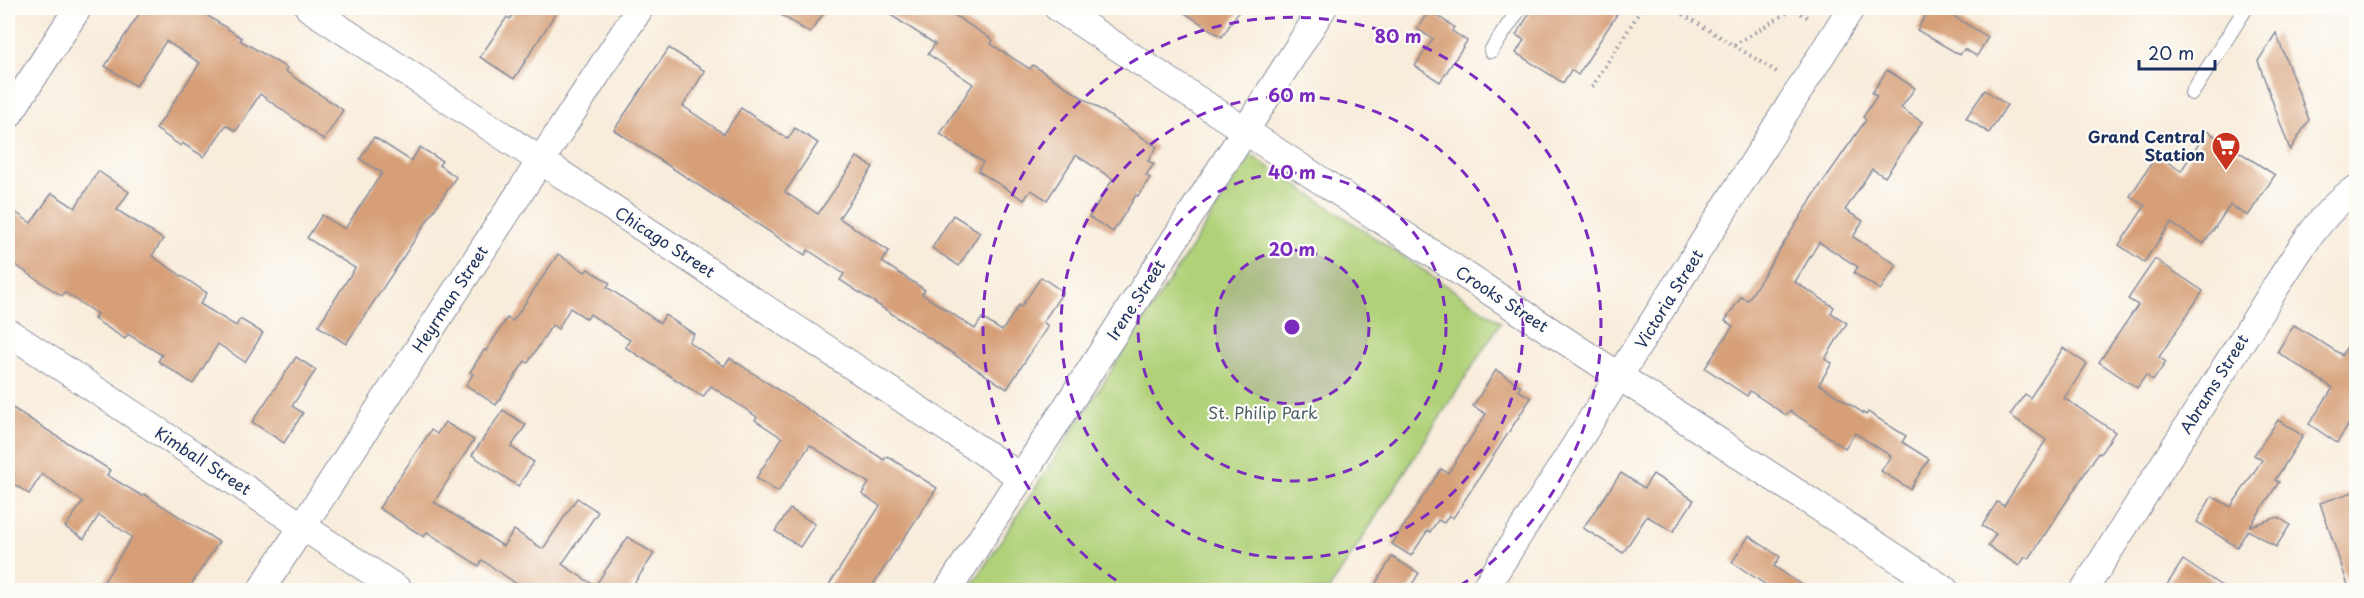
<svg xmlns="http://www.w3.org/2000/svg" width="2364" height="598" viewBox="0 0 2364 598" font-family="'Playpen Sans',sans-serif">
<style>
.green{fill:#b1d179;stroke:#66806c;stroke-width:1.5}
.building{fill:#d69f77}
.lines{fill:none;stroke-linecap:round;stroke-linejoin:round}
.lane-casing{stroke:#8a8e9c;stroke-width:16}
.street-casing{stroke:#8a8e9c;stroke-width:29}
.path{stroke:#8a8e9c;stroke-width:4;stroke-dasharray:1.5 4.5;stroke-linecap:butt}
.lane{stroke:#fff;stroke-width:14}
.street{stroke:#fff;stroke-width:27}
.ring{fill:none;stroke:#7b2cbf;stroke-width:3;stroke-dasharray:10 8}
.labels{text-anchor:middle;stroke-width:4.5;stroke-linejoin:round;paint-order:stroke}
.poi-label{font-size:16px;font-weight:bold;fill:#1b2f5e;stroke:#fdfcf7;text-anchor:end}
.street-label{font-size:16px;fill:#1b2f5e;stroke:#fdfcf7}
.park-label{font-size:16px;fill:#486066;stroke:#fdfcf7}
.centre{fill:#7b2cbf;stroke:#fdfcf7;stroke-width:3}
.ring-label{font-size:18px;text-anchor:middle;font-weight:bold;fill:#7b2cbf;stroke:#fdfcf7;stroke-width:4.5;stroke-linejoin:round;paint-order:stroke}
</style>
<rect width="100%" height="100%" fill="#fdfcf7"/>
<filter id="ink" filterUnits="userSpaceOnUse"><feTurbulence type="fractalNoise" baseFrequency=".0167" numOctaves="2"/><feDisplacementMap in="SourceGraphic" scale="12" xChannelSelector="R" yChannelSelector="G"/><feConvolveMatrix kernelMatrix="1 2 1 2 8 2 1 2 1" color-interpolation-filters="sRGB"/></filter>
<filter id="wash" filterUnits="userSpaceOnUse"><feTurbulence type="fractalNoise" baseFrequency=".008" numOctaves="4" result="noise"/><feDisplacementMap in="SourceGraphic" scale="24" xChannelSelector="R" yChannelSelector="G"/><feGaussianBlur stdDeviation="1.35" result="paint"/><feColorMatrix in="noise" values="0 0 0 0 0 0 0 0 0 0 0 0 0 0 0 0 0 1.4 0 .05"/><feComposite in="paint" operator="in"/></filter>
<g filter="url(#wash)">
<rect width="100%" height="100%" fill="#f8ecdb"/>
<path class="green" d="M1251,155L1501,322L1329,590H969Z"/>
<g id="blocks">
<g class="building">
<path d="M143,8H196L242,38L240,40L287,68L285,71L343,110L324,140L260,94L236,131L226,125L204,157L182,143L181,146L156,129L200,63L166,41L136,86L105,66Z"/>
<path d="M517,8H559L514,79L480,57L507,17L510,19Z"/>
<path d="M770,8H827L810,33Z"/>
<path d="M880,8H943L993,40L991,44L1030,69L1033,65L1157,147L1148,161L1154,164L1146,175L1150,178L1138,196L1136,195L1113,232L1089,217L1113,179L1076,155L1047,200L1031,190L1024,200L978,171L983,162L940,134L973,84L928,54L935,44Z"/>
<path d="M1177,8H1241L1222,37Z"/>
<path d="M1533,8H1621L1578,75L1571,70L1563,83L1516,53L1524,40L1516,35Z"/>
<path d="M1930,8H1940L1988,37L1977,56L1964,49L1960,55L1917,30Z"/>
<path d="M1429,10L1454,27L1452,31L1467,41L1440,82L1415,66L1433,39L1417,29Z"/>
<path d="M2276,33L2309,120L2290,150L2258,61Z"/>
<path d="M669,48L705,71L683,106L724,134L741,108L788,139L795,128L818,143L785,192L818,214L857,157L873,167L839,218L889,251L882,262L925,290L922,294L975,329L982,318L1002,331L1019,305L1021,307L1041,277L1063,292L1043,322L1048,326L1007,389L840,280L844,274L808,250L805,255L614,130Z"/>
<path d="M1887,70L1915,88L1901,108L1922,122L1885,177L1872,169L1845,210L1863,221L1853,237L1897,265L1880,290L1854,273L1858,267L1819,242L1795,282L1834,307L1831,313L1847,323L1825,359L1832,363L1819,384L1866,415L1868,412L1906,436L1902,442L1929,459L1910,489L1881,471L1891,456L1855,433L1845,448L1790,411L1786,415L1750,391L1747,396L1705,368L1733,326L1725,321L1741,297L1748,300L1816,192L1866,120L1863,117L1877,96L1872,93Z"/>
<path d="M1985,90L2007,105L1989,133L1966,118Z"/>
<path d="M2207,131L2275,175L2248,216L2230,205L2204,244L2171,223L2144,262L2119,245L2145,206L2130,196L2157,155L2181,171Z"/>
<path d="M374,137L411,161L420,147L442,161L439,165L456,177L346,344L318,326L355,268L307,238L322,215L345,229L382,173L360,159Z"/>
<path d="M98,171L129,192L117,210L163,239L152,256L207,293L200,304L236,326L240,319L263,333L245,362L218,344L193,384L158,361L162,355L128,334L125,339L94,319L97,314L64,292L62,296L8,260V223L15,212L31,223L52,193L75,208Z"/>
<path d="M953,215L980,232L959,266L932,248Z"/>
<path d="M558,254L585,272L588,269L610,283L607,287L660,323L665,315L694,334L689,342L724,366L730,358L884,460L887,456L937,488L869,591H825L880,506L862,494L869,483L810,445L778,492L756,478L782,438L755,420L757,417L711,386L703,397L625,347L630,340L590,314L587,319L570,308L558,329L552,325L528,363L525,361L496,405L466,385L473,374L470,372L484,350L486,351L507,318L513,321Z"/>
<path d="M2155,259L2203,291L2159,357L2166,362L2153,381L2146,375L2137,388L2099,362L2138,305L2128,299Z"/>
<path d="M2294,325L2342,355L2356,332V413L2337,443L2309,424L2333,388L2277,352Z"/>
<path d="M2063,348L2087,364L2064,398L2115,432L2100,454L2098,453L2029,559L2025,557L2019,566L1988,546L1996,534L1982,526L1997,502L2004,506L2046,440L2010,415L2025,394L2030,398Z"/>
<path d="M296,357L316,370L292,406L303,413L284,443L252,422Z"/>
<path d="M1496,370L1521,386L1518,390L1531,398L1453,518L1449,515L1444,523L1438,520L1430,532L1428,530L1411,556L1392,544L1441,469L1448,473L1486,414L1473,406Z"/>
<path d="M8,405L110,470L107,475L142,496L144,494L219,542L187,591H98L132,537L99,515L84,539L65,527L83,502L42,474L29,494L8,480Z"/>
<path d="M503,410L526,425L511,447L534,462L518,486L472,455Z"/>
<path d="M2278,420L2303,436L2275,480L2279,482L2250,526L2278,517L2290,525L2276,547L2248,530L2237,547L2197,522L2212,496L2231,507L2262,460L2254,455Z"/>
<path d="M445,422L474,440L434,502L503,546L514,530L543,549L577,498L598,512L562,564L595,586L628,537L654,554L629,591H527L482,560L479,566L427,532L424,537L379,508L431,430L437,434Z"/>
<path d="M1621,473L1644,488L1653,474L1694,500L1673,532L1647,516L1623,553L1583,528Z"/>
<path d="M2356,491V591H2350L2320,503Z"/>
<path d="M790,509L815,524L800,547L775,531Z"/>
<path d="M1749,536L1780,557L1774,566L1810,591H1775L1732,562Z"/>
<path d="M1392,557L1419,573L1408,591H1371Z"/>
<path d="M2183,560L2229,591H2163Z"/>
</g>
</g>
</g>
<g filter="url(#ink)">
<use href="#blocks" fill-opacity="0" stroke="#8a8e9c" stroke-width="1.5"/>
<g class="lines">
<g class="lane-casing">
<g id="lane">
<path d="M1491,51L1520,8"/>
<path d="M2192,93L2246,8"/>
</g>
</g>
<g class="street-casing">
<g id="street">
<path d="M309,8L1021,477"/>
<path d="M1058,8L1945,590"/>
<path d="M8,116L78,8"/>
<path d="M8,332L399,590"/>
<path d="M261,590L640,8"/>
<path d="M948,590L1245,131L1323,8"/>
<path d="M1484,590L1851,8"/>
<path d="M2084,590C2140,502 2196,413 2252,325C2278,285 2317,212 2356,189"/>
</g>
</g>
<g class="path">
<path d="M1673,8L1777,72"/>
<path d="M1734,45L1793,9L1810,19"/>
<path d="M1592,87L1642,8"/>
</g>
<use href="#lane" class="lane"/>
<use href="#street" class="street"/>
</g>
</g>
<circle cx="1292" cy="327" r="77" fill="#7b2cbf" fill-opacity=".12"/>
<g class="ring">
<circle cx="1292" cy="327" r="77"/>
<circle cx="1292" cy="327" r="154"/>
<circle cx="1292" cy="327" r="231"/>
<path d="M1131 590A309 309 0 1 1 1453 590"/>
</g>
<defs>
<g id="supermarket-pin" transform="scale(1.5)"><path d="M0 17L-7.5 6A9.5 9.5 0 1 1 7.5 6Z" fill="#c8321e" stroke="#fdfcf7"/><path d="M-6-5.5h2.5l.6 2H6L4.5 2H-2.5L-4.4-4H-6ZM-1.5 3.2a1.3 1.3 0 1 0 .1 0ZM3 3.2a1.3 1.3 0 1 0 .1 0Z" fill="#fff"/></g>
</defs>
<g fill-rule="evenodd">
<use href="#supermarket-pin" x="2226" y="146"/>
</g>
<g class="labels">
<g class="poi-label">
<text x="2205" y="143">Grand Central<tspan x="2205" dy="18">Station</tspan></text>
</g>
<g class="street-label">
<text transform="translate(665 242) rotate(33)" y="6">Chicago Street</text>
<text transform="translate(450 299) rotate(-57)" y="6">Heyrman Street</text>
<text transform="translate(1502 299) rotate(33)" y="6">Crooks Street</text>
<text transform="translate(1669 299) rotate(-58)" y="6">Victoria Street</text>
<text transform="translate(1136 300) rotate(-57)" y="6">Irene Street</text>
<text transform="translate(2214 384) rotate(-58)" y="6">Abrams Street</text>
<text transform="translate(203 461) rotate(33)" y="6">Kimball Street</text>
</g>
<g class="park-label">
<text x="1263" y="419">St. Philip Park</text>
</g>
</g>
<circle cx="1292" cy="327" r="9" class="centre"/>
<g class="ring-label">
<text x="1398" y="43">80 m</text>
<text x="1292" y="102">60 m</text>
<text x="1292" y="179">40 m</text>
<text x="1292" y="256">20 m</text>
</g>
<rect width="2364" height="598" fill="none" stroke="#fdfcf7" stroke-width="30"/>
<path d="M2139 60v9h76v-9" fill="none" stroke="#1b2f5e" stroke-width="3"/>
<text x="2148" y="60" font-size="18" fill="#1b2f5e" stroke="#fdfcf7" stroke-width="4.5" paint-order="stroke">20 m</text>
</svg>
